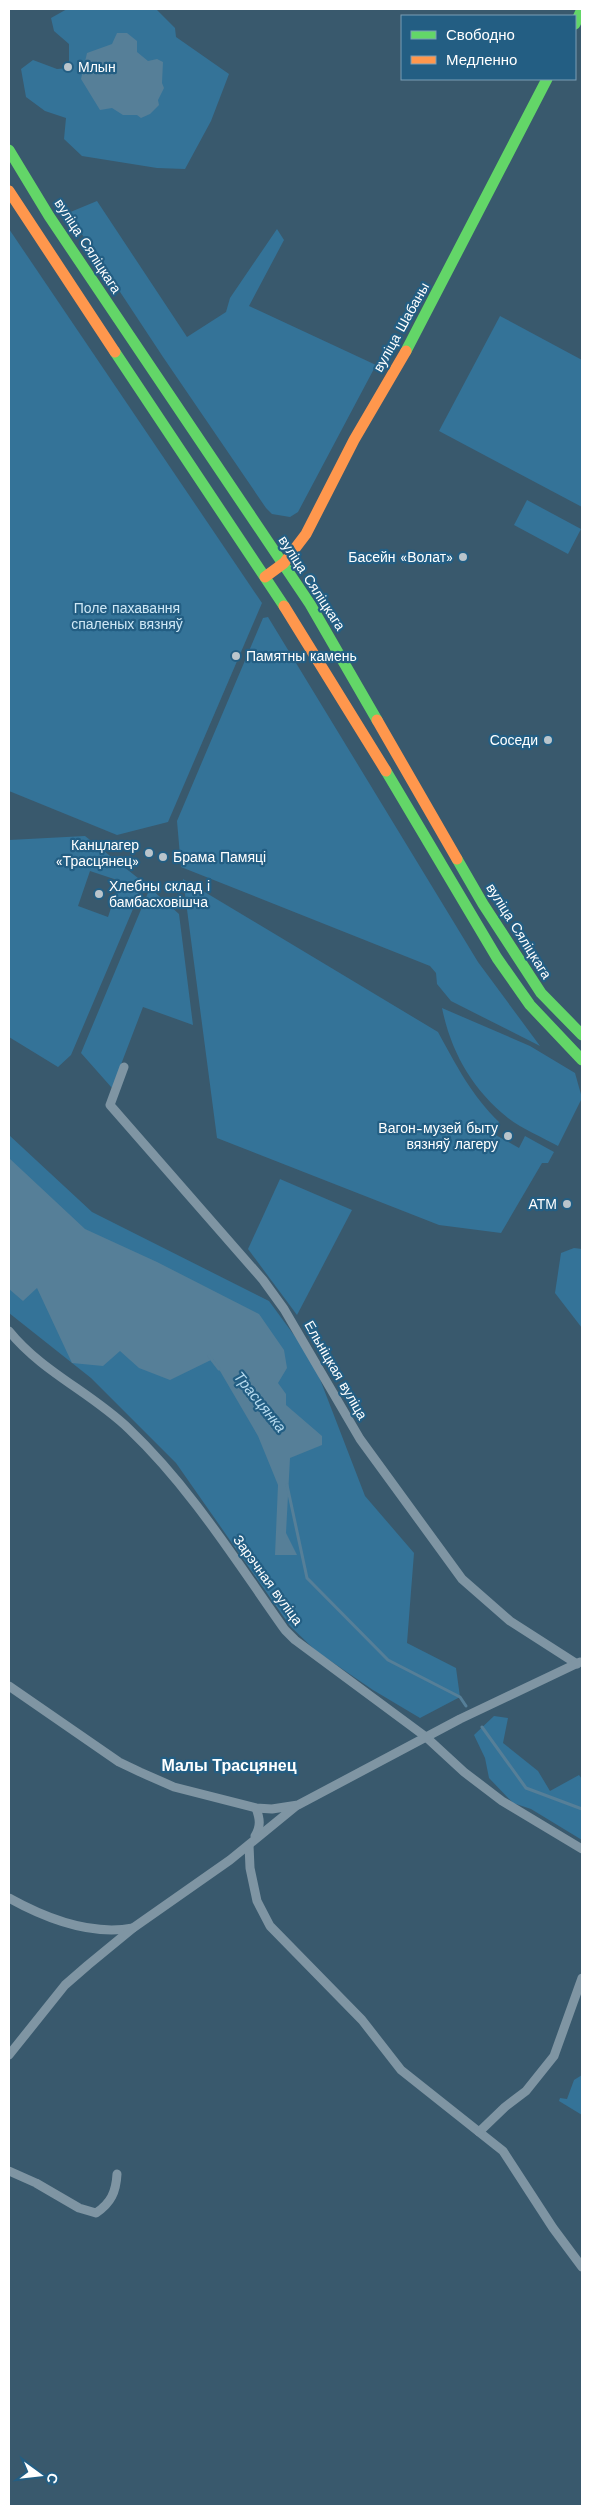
<svg xmlns="http://www.w3.org/2000/svg" width="591" height="2515" viewBox="0 0 591 2515" font-family="'Work Sans',sans-serif">
<style>
.green{fill:#347398}
.water{fill:#567f98}
.lines{fill:none;stroke-linecap:round;stroke-linejoin:round}
.stream{stroke:#567f98;stroke-width:3}
.street{stroke:#7f95a3;stroke-width:9}
.fast{stroke:#63d668;stroke-width:11}
.slow{stroke:#ff974d;stroke-width:11}
.poi-dot{fill:#bac5cc;stroke:#235e83;stroke-width:2}
.labels{text-anchor:middle;stroke-width:4.5;stroke-linejoin:round;paint-order:stroke}
.poi-label{font-size:14px;fill:#fff;stroke:#235e83;text-anchor:end}
.street-label{font-size:14px;fill:#fff;stroke:#235e83}
.park-label{font-size:14px;fill:#cfe8f6;stroke:#235e83}
.water-label{font-size:15px;font-style:italic;fill:#b7dbef;stroke:#235e83}
.quarter-label{font-size:16px;font-weight:bold;fill:#fff;stroke:#235e83}
</style>
<rect width="100%" height="100%" fill="#39596d"/>
<g class="green">
<path d="M67,9H156L175,28L176,37L229,74L211,121L185,169L157,168L82,156L64,139L66,118L45,111L26,97L21,69L33,60L57,69L69,68V44L54,31L51,18Z"/>
<path d="M97,201L187,337L226,312L230,298L277,229L284,240L249,306L376,365L298,512L290,517L272,514L266,508L163,357L68,213Z"/>
<path d="M9,229L262,603L168,822L117,835L9,791Z"/>
<path d="M500,316L582,360V507L439,431Z"/>
<path d="M527,500L581,529L568,554L514,525Z"/>
<path d="M268,617L478,962L540,1046L451,1001L437,984L436,973L430,966L181,867L177,821L263,618Z"/>
<path d="M85,836L143,882L135,903L115,898L120,881L90,871L78,906L108,917L113,902L133,909L71,1055L58,1067L9,1037V840Z"/>
<path d="M183,879L438,1032C456,1065 472,1096 499,1122L494,1134L519,1148L525,1136L554,1152L548,1163H542L501,1233L439,1225L217,1138Z"/>
<path d="M150,888L179,914L193,1025L143,1007L112,1088L81,1053Z"/>
<path d="M442,1008L530,1046L575,1073L582,1098L558,1146C542,1137 522,1129 508,1118C472,1089 451,1052 442,1008Z"/>
<path d="M9,1135L92,1212L269,1301L313,1361L365,1496L414,1553L407,1643L456,1668L460,1697L420,1718L373,1690L316,1651L290,1626L176,1463L91,1378L9,1313Z"/>
<path d="M280,1179L352,1210L297,1315L248,1249Z"/>
<path d="M574,1248L582,1249V1328L555,1293L561,1253Z"/>
<path d="M494,1716L508,1718L503,1743L538,1771L550,1791L579,1775L582,1779V1840L531,1809L513,1803L489,1778L485,1758L474,1735Z"/>
<path d="M582,2075V2115L559,2101L560,2098L567,2099L574,2080Z"/>
</g>
<g class="water">
<path d="M117,33H127L137,41V52L148,61L157,59L163,62L162,83L164,88L158,100L159,105L150,114L141,118L137,115H123L112,108L100,110L81,79L87,53L112,44Z"/>
<path d="M9,1158L85,1229L157,1262L259,1314L284,1350L287,1368L278,1383L286,1394V1405L322,1436V1445L290,1458L286,1533L297,1555H275L278,1485L258,1436L213,1359L170,1380L139,1368L120,1351L103,1366L72,1363L37,1288L23,1301L9,1289Z"/>
</g>
<g class="lines">
<g class="stream">
<path d="M209,1356L219,1369"/>
<path d="M287,1485L307,1578L388,1660L460,1697L466,1706"/>
<path d="M482,1727L526,1788L582,1809"/>
</g>
<g class="street">
<path d="M124,1067L110,1105L263,1280L284,1309L360,1439L462,1579L510,1621L577,1664"/>
<path d="M9,1331C42,1372 92,1393 129,1429C191,1488 236,1561 285,1630L295,1640L426,1737L464,1772L502,1801L582,1849"/>
<path d="M9,1686L119,1762L140,1772L174,1787L256,1808L272,1809L298,1805L460,1719L580,1662"/>
<path d="M255,1836C261,1826 260,1819 256,1808"/>
<path d="M249,1845L250,1868L257,1901L270,1926L362,2020L401,2070L503,2151L553,2228L582,2267"/>
<path d="M9,1898C45,1918 90,1936 133,1928"/>
<path d="M9,2055L65,1985L88,1965L133,1928L230,1860L296,1806"/>
<path d="M479,2132L505,2107L526,2091L554,2056L582,1978"/>
<path d="M9,2171L36,2183L79,2208L96,2213C111,2203 116,2192 117,2174"/>
</g>
<g class="fast">
<path d="M575,24L582,9"/>
<path d="M9,150L49,216L310,604L377,720"/>
<path d="M406,351L547,79"/>
<path d="M115,352L284,606"/>
<path d="M386,771L497,958L530,1005L582,1060"/>
<path d="M457,859L483,904L541,993L582,1035"/>
</g>
<g class="slow">
<path d="M9,191L115,352"/>
<path d="M265,577L284,563L306,534L354,440L406,351"/>
<path d="M284,606L386,771"/>
<path d="M377,720L457,859"/>
</g>
</g>
<g class="poi-dot">
<circle cx="68" cy="67" r="5"/>
<circle cx="463" cy="557" r="5"/>
<circle cx="236" cy="656" r="5"/>
<circle cx="548" cy="740" r="5"/>
<circle cx="149" cy="853" r="5"/>
<circle cx="163" cy="857" r="5"/>
<circle cx="99" cy="894" r="5"/>
<circle cx="508" cy="1136" r="5"/>
<circle cx="567" cy="1204" r="5"/>
</g>
<g class="labels">
<g class="poi-label">
<text x="78" y="72" text-anchor="start">Млын</text>
<text x="453" y="562">Басейн «Волат»</text>
<text x="246" y="661" text-anchor="start">Памятны камень</text>
<text x="538" y="745">Соседи</text>
<text x="139" y="850">Канцлагер<tspan x="139" dy="16">«Трасцянец»</tspan></text>
<text x="173" y="862" text-anchor="start">Брама Памяці</text>
<text x="109" y="891" text-anchor="start">Хлебны склад і<tspan x="109" dy="16">бамбасховішча</tspan></text>
<text x="498" y="1133">Вагон-музей быту<tspan x="498" dy="16">вязняў лагеру</tspan></text>
<text x="557" y="1209">АТМ</text>
</g>
<g class="street-label">
<text transform="translate(88 246) rotate(57)" y="5">вуліца Сяліцкага</text>
<text transform="translate(401 327) rotate(-61)" y="5">вуліца Шабаны</text>
<text transform="translate(312 583) rotate(57)" y="5">вуліца Сяліцкага</text>
<text transform="translate(519 931) rotate(58)" y="5">вуліца Сяліцкага</text>
<text transform="translate(336 1370) rotate(60)" y="5">Ельніцкая вуліца</text>
<text transform="translate(268 1580) rotate(54)" y="5">Зарэчная вуліца</text>
</g>
<g class="park-label">
<text x="127" y="613">Поле пахавання<tspan x="127" dy="16">спаленых вязняў</tspan></text>
</g>
<g class="water-label">
<text transform="translate(260 1402) rotate(51)" y="5">Трасцянка</text>
</g>
<g class="quarter-label">
<text x="229" y="1771">Малы Трасцянец</text>
</g>
</g>
<rect width="591" height="2515" fill="none" stroke="#ffffff" stroke-width="20"/>
<rect x="401" y="15" width="175" height="65" fill="#235e83" stroke="#7b9eb5"/>
<rect x="411" y="31" width="25" height="8" fill="#63d668" stroke="#7b9eb5"/>
<text x="446" y="40" font-size="15" fill="#ffffff">Свободно</text>
<rect x="411" y="56" width="25" height="8" fill="#ff974d" stroke="#7b9eb5"/>
<text x="446" y="65" font-size="15" fill="#ffffff">Медленно</text>
<g transform="translate(40 2475) rotate(105)" stroke="#235e83" stroke-width="4" paint-order="stroke">
<path d="M0-4L9 19L0 12L-9 19Z" fill="#ffffff"/>
<text y="-8" font-size="14" font-weight="bold" text-anchor="middle" fill="#ffffff">С</text>
</g>
</svg>
